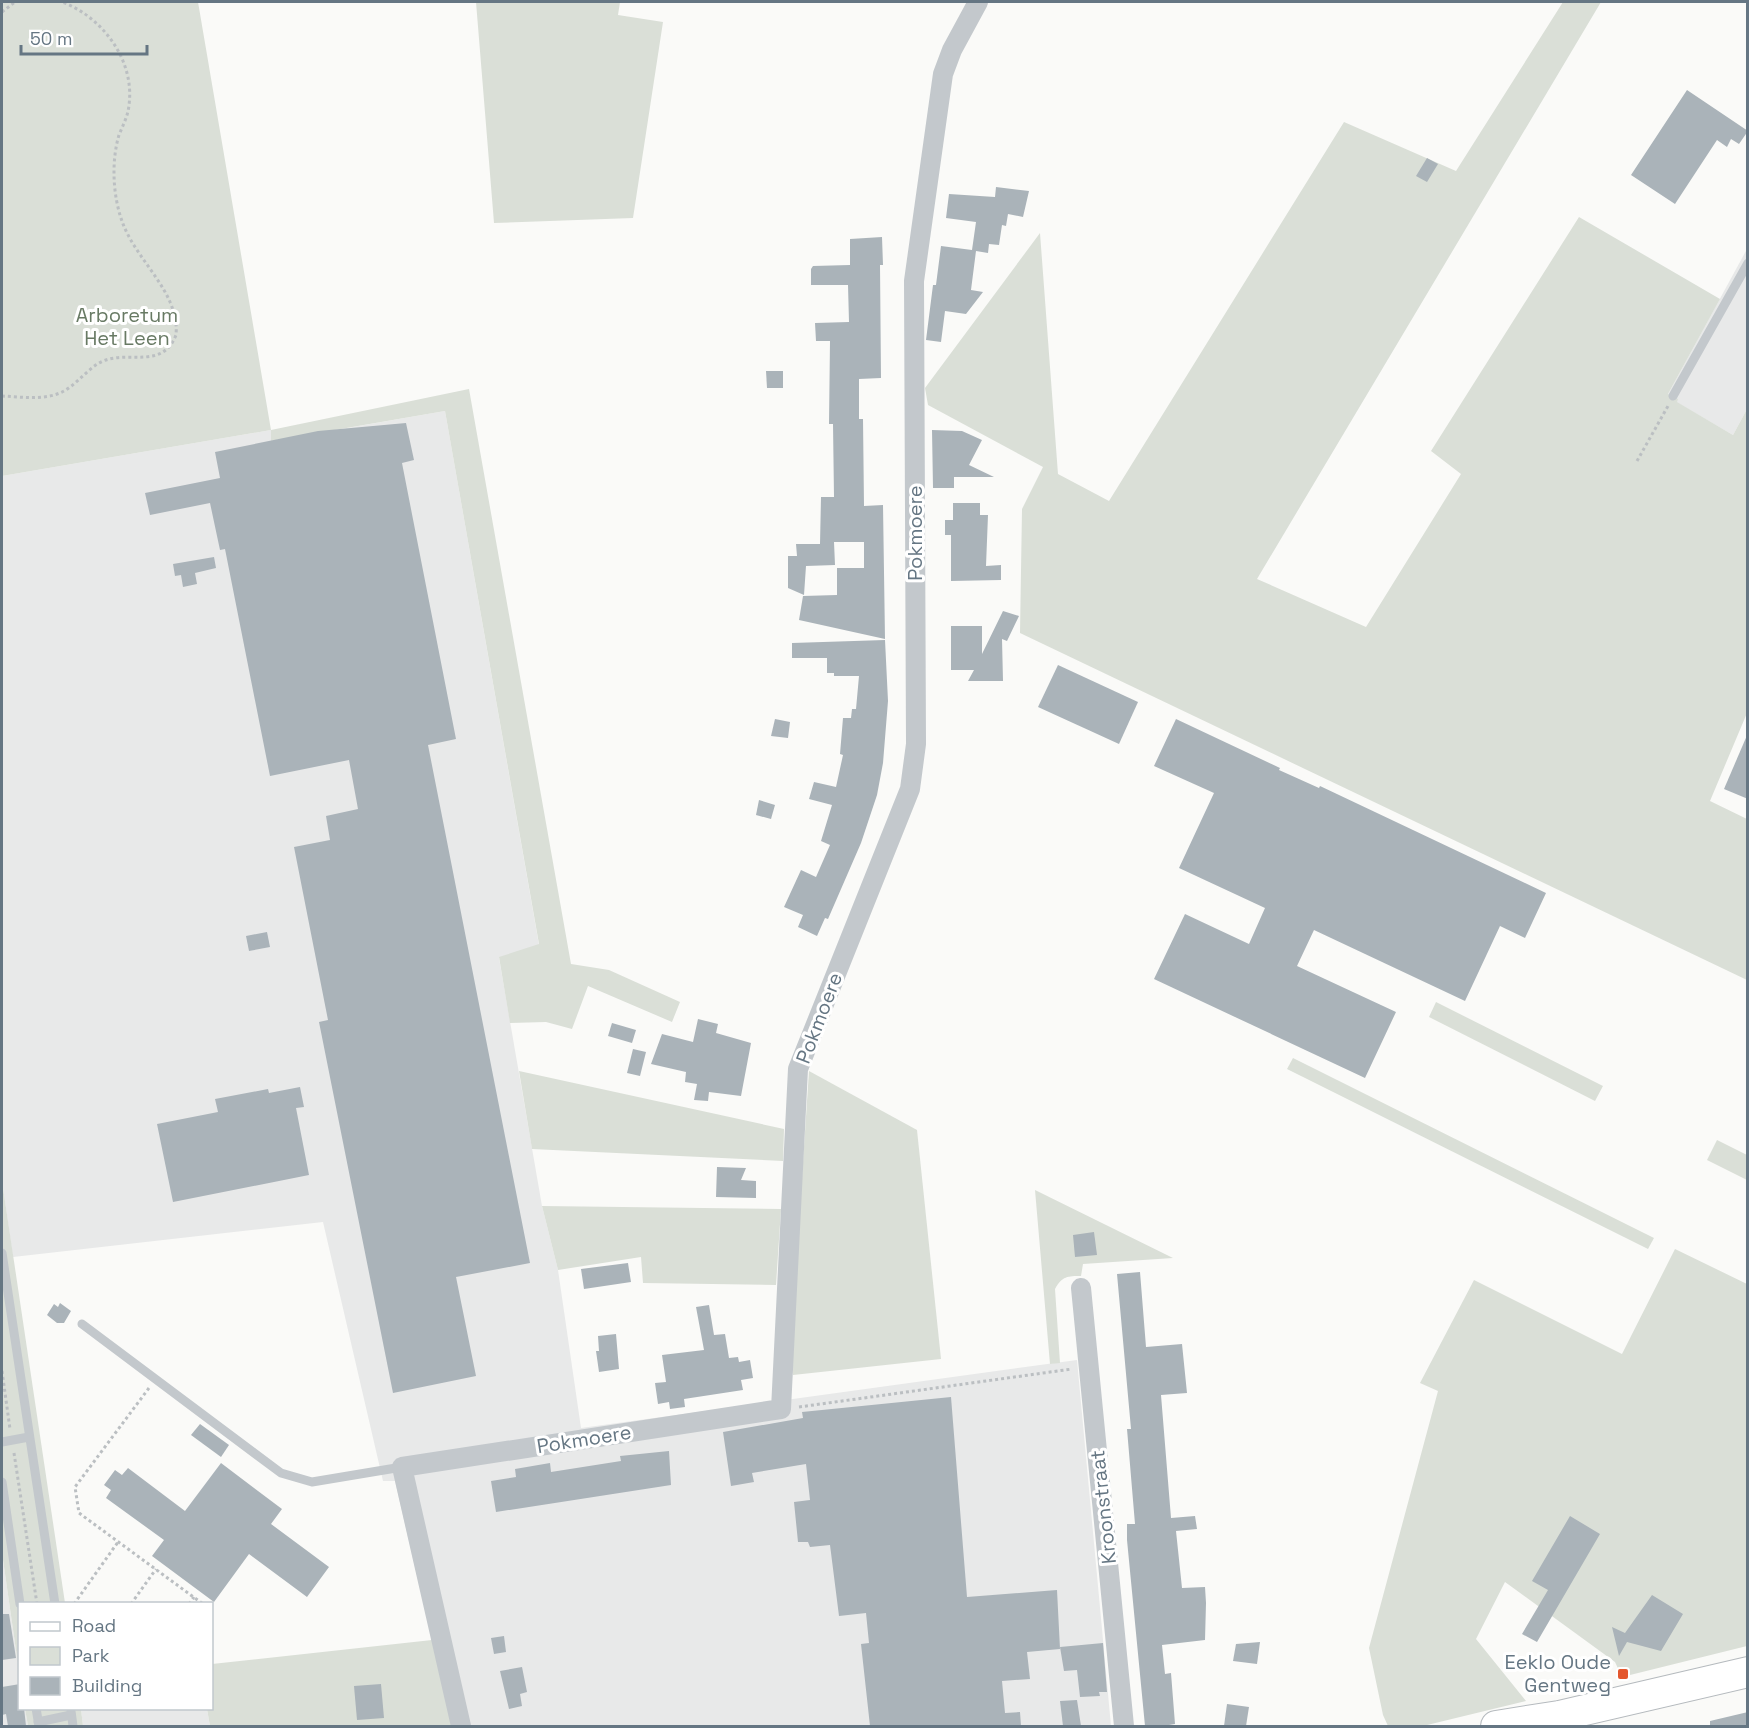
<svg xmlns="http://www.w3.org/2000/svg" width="1749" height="1728" viewBox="0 0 1749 1728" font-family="'Space Grotesk',sans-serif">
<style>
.built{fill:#e8e9e9}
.green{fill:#dadfd7}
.building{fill:#aab3b9}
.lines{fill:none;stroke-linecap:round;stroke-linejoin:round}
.primary-casing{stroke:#b5babe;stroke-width:32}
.path{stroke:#bbbfc2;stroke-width:3;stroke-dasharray:3 3;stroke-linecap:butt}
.lane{stroke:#c3c8cc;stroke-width:9}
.street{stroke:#c3c8cc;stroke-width:20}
.primary{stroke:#fff;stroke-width:30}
.poi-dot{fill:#e4572e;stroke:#fff;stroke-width:2}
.labels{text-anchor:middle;stroke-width:6;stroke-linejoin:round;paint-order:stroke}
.park-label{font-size:20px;fill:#687a64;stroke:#fff}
.street-label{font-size:20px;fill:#657683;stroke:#fff}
.poi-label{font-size:20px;fill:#657683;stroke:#fff;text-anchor:end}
</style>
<rect width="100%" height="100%" fill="#fafaf8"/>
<g class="built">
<path d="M1747,249V409L1733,435L1676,402L1668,394Z"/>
<path d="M445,411L539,945L499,958L542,1206L558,1270L581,1428L1077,1360L1111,1726H455L432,1640L395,1481H383L323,1222L13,1257L2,1181V476L271,430L272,441Z"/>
<path d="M2,1553L19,1671L20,1708L25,1709L28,1726H2Z"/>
<path d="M81,1709H207L210,1726H83Z"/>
</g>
<g class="green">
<path d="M2,2H198L271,430L469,389L571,964L609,970L680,1002L672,1022L588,986L572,1029L546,1022L510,1023L499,957L539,944L445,411L271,441V430L2,476Z"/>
<path d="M476,2H620L618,15L663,22L633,218L494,223Z"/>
<path d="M1563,2H1601L1257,579L1366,627L1461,474L1431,451L1579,217L1720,299L1668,394L1678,399L1677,402L1733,435L1747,409V713L1710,801L1747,819V980L1020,633L1022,509L1043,467L928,405L925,388L1040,233L1058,474L1109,501L1344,122L1456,171Z"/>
<path d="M1436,1002L1603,1086L1595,1101L1429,1017Z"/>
<path d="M1293,1058L1654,1238L1648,1249L1287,1069Z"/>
<path d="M519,1071L784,1129L783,1161L532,1149Z"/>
<path d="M809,1071L917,1130L941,1359L793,1375L790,1359Z"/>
<path d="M1717,1140L1747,1155V1180L1707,1160Z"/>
<path d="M2,1181L65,1603L20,1604L19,1671L2,1553Z"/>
<path d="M1035,1190L1173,1258L1083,1264L1081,1276C1068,1276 1062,1276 1055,1289L1060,1363L1050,1364Z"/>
<path d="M542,1206L781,1209L776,1285L643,1283L641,1257L558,1270Z"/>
<path d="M1675,1249L1747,1284V1646L1622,1677L1615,1662L1505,1582L1476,1639L1526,1701L1423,1726H1388L1383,1715L1369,1648L1438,1391L1420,1383L1474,1280L1622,1354Z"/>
<path d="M432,1640L455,1726H210L207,1709L212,1708V1664Z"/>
<path d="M25,1709H81L83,1726H28Z"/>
</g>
<g class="building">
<path d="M1687,90L1748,131L1739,144L1731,139L1727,147L1717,140L1675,204L1631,175Z"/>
<path d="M1427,158L1438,164L1427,182L1416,176Z"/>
<path d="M996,187L1029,191L1023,217L1008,214L1006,226L1002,225L999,245L989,244L988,253L976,251L971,290L983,292L966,314L945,311L941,342L926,340L933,285H936L941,246L972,250L976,222L946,218L949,194L995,197Z"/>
<path d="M882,237L883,265H880L881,378L859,379V419H863L864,506L883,505L885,639L799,620L803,596L837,595V568H864V542H834L835,565L806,566L804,595L788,588V556H797L796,544H820L821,497H834L833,424H829L830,341H816L815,323L849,322L848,285H811V269L813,266L850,265V239Z"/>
<path d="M766,371H783V388H767Z"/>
<path d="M406,423L414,460L402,463L456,739L428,745L530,1263L456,1277L476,1376L393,1393L319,1022L328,1020L294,847L330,840L326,816L358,809L349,760L270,776L225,549L220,550L210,503L150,515L145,493L220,478L215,452L318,431Z"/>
<path d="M932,430L962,431L982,440L969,465L994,477H954V488H933Z"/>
<path d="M953,503H980V515H988L986,566L1001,565V580L951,581V535H945V520H953Z"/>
<path d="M214,557L216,568L195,573L197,584L183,587L181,575L175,576L173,564Z"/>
<path d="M1003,611L1019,616L1007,641L1002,639L1003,681H968L974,670H951V626H982V654Z"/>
<path d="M885,640L888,701L883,763L877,795L861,843L828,919L825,918L817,936L798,927L803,915L784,907L801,870L816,877L830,845L821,841L832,805L809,799L814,782L836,787L843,755L840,754L843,718H851L852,709H856L859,676H834V673H827V658H792V643Z"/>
<path d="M1058,665L1138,702L1119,744L1038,707Z"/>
<path d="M775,719L790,722L788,738L771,736Z"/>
<path d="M1176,719L1280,768L1279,770L1319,788L1320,786L1546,893L1525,938L1500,926L1465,1001L1314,930L1297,966L1396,1012L1365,1078L1154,979L1185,914L1249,944L1265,908L1179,868L1214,793L1154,766Z"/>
<path d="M1748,733V799L1724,789Z"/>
<path d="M759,800L775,805L771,819L756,815Z"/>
<path d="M267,932L270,947L249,951L246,936Z"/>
<path d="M698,1019L718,1024L716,1033L751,1043L741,1096L709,1092L708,1101L694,1100L697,1084L685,1082L686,1072L651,1064L662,1034L693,1042Z"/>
<path d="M612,1023L636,1030L632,1043L608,1036Z"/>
<path d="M633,1049L646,1052L640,1076L627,1073Z"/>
<path d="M300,1087L304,1107L296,1108L309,1175L173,1202L157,1124L218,1112L215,1099L268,1089L269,1093Z"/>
<path d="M717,1167L746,1168L741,1180L756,1181V1198L716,1197Z"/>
<path d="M1094,1232L1097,1255L1075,1257L1073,1235Z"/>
<path d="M628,1263L631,1282L584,1289L581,1269Z"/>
<path d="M1140,1272L1146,1347L1182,1344L1187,1393L1161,1395L1171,1518L1195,1516L1197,1529L1176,1531L1182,1588L1205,1587L1206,1603L1205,1640L1162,1645L1165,1674L1171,1673L1175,1724L1163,1726H1145L1127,1540V1524H1135L1127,1429H1131L1117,1274Z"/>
<path d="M60,1303L71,1311L64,1323H57L47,1315L54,1304L58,1307Z"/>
<path d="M709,1305L714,1335L725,1334L729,1358L738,1357L739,1362L750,1360L753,1378L741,1380L743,1390L684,1399L685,1407L670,1409L669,1402L658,1404L655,1383L666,1382L662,1355L704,1350L696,1307Z"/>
<path d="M616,1334L619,1369L599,1372L596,1351H599L598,1336Z"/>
<path d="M951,1397L967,1597L1057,1590L1060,1649L1027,1652L1030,1679L1002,1681L1005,1713L1020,1712L1021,1726H870L861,1644L869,1643L866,1613L839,1616L830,1545L810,1547L808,1542H798L794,1502L810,1500L806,1464L752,1473L754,1482L731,1486L723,1432L803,1418L802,1412Z"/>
<path d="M200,1424L229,1445L221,1457L191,1435Z"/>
<path d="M669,1451L671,1485L496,1512L491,1481L516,1477L515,1469L550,1463L551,1472L621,1461L620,1456Z"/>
<path d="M221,1463L282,1509L271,1524L329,1567L307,1597L249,1554L214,1602L152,1556L164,1540L106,1498L111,1490L104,1485L115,1470L122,1475L128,1468L185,1511Z"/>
<path d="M1570,1516L1600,1534L1537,1642L1522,1634L1548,1590L1532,1581Z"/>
<path d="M1652,1595L1683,1614L1661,1651L1627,1642L1619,1656L1612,1627L1625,1633Z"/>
<path d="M2,1614H9L16,1658L2,1660Z"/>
<path d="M504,1636L506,1652L494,1654L491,1638Z"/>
<path d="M1260,1642L1257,1664L1233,1661L1236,1644Z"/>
<path d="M1103,1643L1107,1692H1099L1100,1696L1080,1697L1077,1670L1064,1671L1060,1647Z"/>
<path d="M522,1667L527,1692L520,1694L522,1706L509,1709L500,1671Z"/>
<path d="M20,1684V1708H24L26,1726H8L6,1714L2,1715V1687Z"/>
<path d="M381,1684L384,1718L357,1720L354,1686Z"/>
<path d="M1077,1700L1081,1726H1063L1060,1701Z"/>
<path d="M1227,1704L1249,1707L1246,1726H1224Z"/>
<path d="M1748,1712V1726H1710V1721Z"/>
</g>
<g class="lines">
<g class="primary-casing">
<path id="primary" d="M1496,1726L1559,1716L1748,1672"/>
</g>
<g class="path">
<path d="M2,12L15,2"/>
<path d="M2,396C24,397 51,402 70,387C81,379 90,367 103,361C130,350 162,370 176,335C180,292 135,260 122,221C113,196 111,162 119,135C123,125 128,116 129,105C135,61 103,17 62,2"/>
<path d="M1637,461L1668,406"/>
<path d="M2,1371L10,1429"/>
<path d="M149,1388L75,1487L79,1513L203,1604"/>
<path d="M799,1407L1072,1369"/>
<path d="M14,1453L37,1604"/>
<path d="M74,1604L118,1542"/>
<path d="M131,1604L156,1569"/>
<path d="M189,1604L194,1597"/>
</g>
<g class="lane">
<path d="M1673,396L1748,263"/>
<path d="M2,1253L55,1604"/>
<path d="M82,1324L281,1473L312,1482L402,1467"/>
<path d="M2,1442L29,1437"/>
<path d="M2,1482L20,1604"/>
<path d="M36,1708L39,1726"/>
<path d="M71,1711L73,1726"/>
<path d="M38,1722L71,1715"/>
</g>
<g class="street">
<path d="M1081,1288L1124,1726"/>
<path d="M461,1726L402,1467L781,1409L798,1069L910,789L916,744L914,281L943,74L952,50L978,2"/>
</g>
<use href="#primary" class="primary"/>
</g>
<rect class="poi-dot" x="1617" y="1668" width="12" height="12" rx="3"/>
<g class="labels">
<g class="park-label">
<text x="127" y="322">Arboretum<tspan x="127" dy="23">Het Leen</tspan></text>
</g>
<g class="street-label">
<text transform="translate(915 533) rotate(-90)" y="7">Pokmoere</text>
<text transform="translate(819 1018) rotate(-69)" y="7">Pokmoere</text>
<text transform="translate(584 1439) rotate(-9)" y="7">Pokmoere</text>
<text transform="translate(1103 1507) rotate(-96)" y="7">Kroonstraat</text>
</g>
<g class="poi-label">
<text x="1611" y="1669">Eeklo Oude<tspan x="1611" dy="23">Gentweg</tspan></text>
</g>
</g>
<rect width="1749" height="1728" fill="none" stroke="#657683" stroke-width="6"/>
<rect x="18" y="1602" width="195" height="108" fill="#ffffff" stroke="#c1c8cd" stroke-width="1.5"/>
<rect x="30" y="1622" width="30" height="9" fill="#ffffff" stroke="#c1c8cd" stroke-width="1.5"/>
<text x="72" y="1632" font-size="18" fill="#657683">Road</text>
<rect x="30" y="1647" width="30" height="18" fill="#dadfd7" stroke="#c1c8cd" stroke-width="1.5"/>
<text x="72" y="1662" font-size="18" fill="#657683">Park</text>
<rect x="30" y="1677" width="30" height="18" fill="#aab3b9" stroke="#c1c8cd" stroke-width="1.5"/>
<text x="72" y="1692" font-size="18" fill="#657683">Building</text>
<path d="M21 45v9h126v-9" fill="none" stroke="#657683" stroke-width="3"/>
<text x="30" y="45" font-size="18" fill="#657683" stroke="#ffffff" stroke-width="4.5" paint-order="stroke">50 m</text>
</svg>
